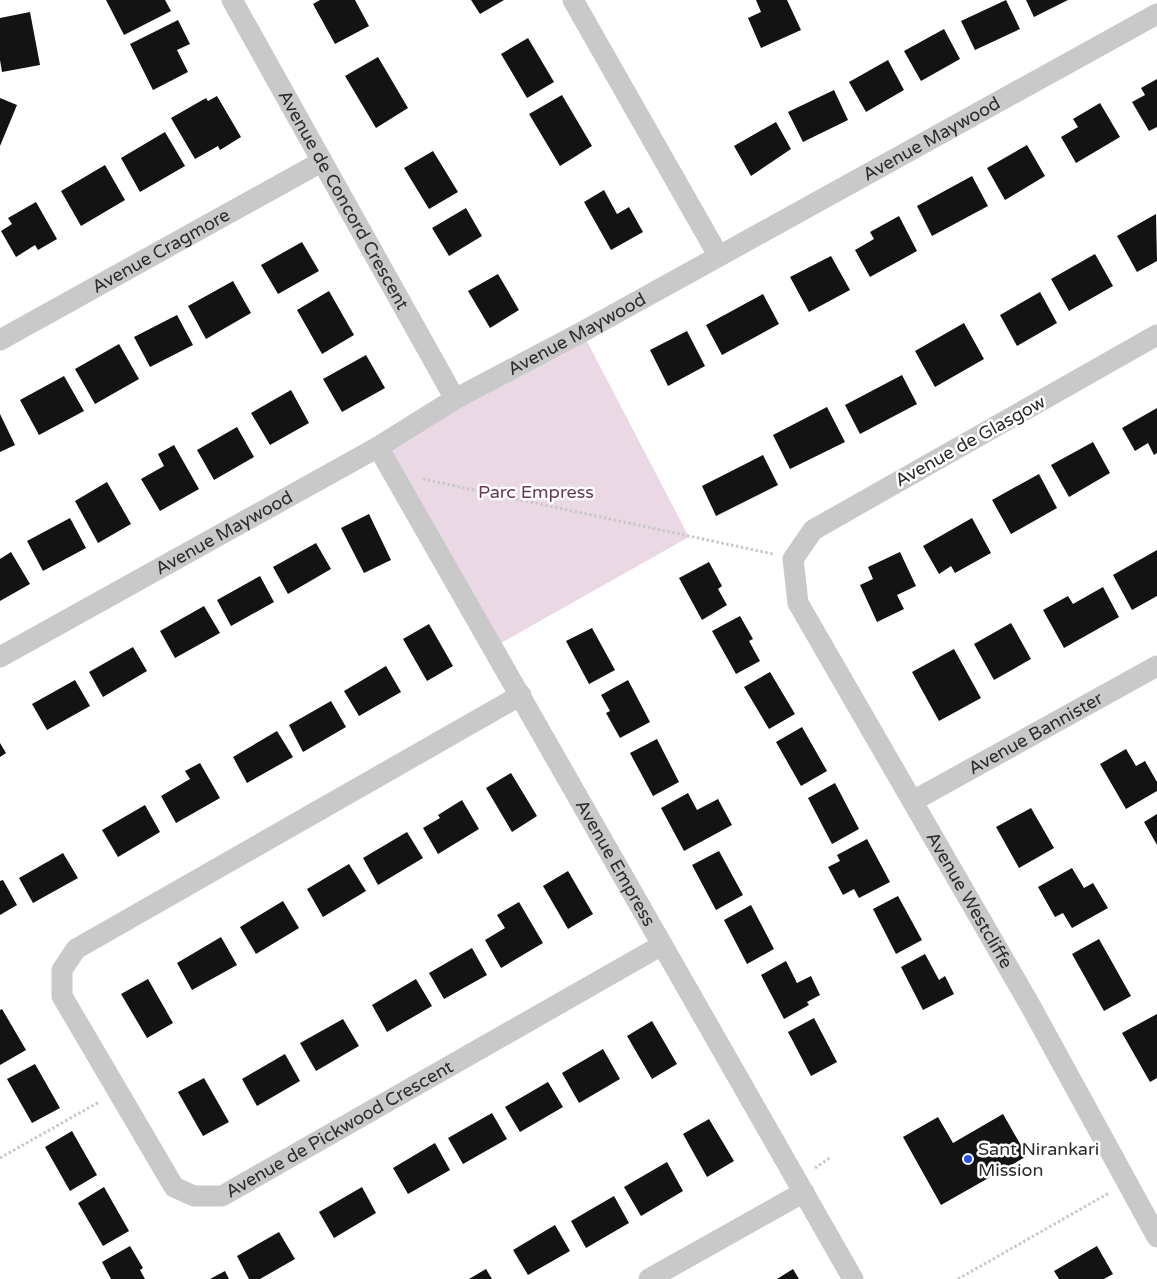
<svg xmlns="http://www.w3.org/2000/svg" width="1157" height="1279" viewBox="0 0 1157 1279" font-family="'Varela Round',sans-serif">
<style>
.green{fill:#ebd8e5}
.building{fill:#131313}
.lines{fill:none;stroke-linecap:round;stroke-linejoin:round}
.path{stroke:#c9c9c9;stroke-width:3;stroke-dasharray:2.5 2.5;stroke-linecap:butt}
.street{stroke:#c9c9c9;stroke-width:21}
.poi-dot{fill:#2451ec;stroke:#fff;stroke-width:2}
.labels{text-anchor:middle;stroke-width:5;stroke-linejoin:round;paint-order:stroke}
.street-label{font-size:18px;fill:#2c2c2c;stroke:#fff}
.park-label{font-size:18px;fill:#693856;stroke:#fff}
.poi-label{font-size:18px;fill:#2c2c2c;stroke:#fff;text-anchor:start}
</style>
<rect width="100%" height="100%" fill="#fff"/>
<path class="green" d="M582,332L689,537L494,647L378,447Z"/>
<g class="building">
<path d="M106,0H165L171,11L124,35Z"/>
<path d="M320,0H355L369,26L335,44L313,4Z"/>
<path d="M471,0H504L480,14Z"/>
<path d="M756,0H787L801,30L761,48L748,18L761,12Z"/>
<path d="M1006,0L1020,29L975,50L961,21Z"/>
<path d="M1026,0H1068L1034,17Z"/>
<path d="M30,12L40,65L2,72L0,60V18Z"/>
<path d="M178,20L190,44L177,50L188,72L153,90L130,44Z"/>
<path d="M944,29L960,59L921,81L904,51Z"/>
<path d="M528,38L554,82L527,98L501,54Z"/>
<path d="M378,57L408,108L376,128L345,76Z"/>
<path d="M888,60L904,90L866,112L849,82Z"/>
<path d="M1157,79V127L1149,131L1132,102L1145,95L1141,88Z"/>
<path d="M834,90L848,120L803,142L788,112Z"/>
<path d="M562,95L592,146L560,166L529,114Z"/>
<path d="M217,96L241,137L220,150L218,146L195,159L171,118L206,98L208,101Z"/>
<path d="M0,98L17,105L0,146Z"/>
<path d="M1100,103L1120,137L1076,163L1061,137L1078,127L1073,119Z"/>
<path d="M776,122L791,149L751,176L734,146Z"/>
<path d="M165,132L185,166L140,192L121,158Z"/>
<path d="M1027,145L1045,176L1005,200L987,168Z"/>
<path d="M433,151L458,192L429,209L404,168Z"/>
<path d="M105,165L125,200L81,226L61,191Z"/>
<path d="M972,176L988,206L932,236L917,206Z"/>
<path d="M604,190L617,214L629,207L643,232L611,250L584,202Z"/>
<path d="M36,202L57,239L38,250L35,245L16,257L1,231L12,224L8,218Z"/>
<path d="M466,208L482,236L449,256L432,228Z"/>
<path d="M1156,214L1157,261L1137,272L1117,236Z"/>
<path d="M899,216L917,251L870,277L855,250L874,239L870,232Z"/>
<path d="M302,242L319,271L278,294L261,265Z"/>
<path d="M1095,254L1113,286L1069,311L1051,279Z"/>
<path d="M831,256L850,290L809,312L790,277Z"/>
<path d="M498,274L519,310L490,328L468,291Z"/>
<path d="M233,281L251,313L206,339L188,306Z"/>
<path d="M329,291L354,335L322,354L297,310Z"/>
<path d="M1040,292L1057,323L1017,346L1000,315Z"/>
<path d="M763,294L779,324L722,355L706,325Z"/>
<path d="M177,315L193,345L150,367L134,337Z"/>
<path d="M964,323L984,359L935,387L915,351Z"/>
<path d="M687,331L705,366L668,386L650,350Z"/>
<path d="M119,344L139,379L95,404L75,369Z"/>
<path d="M366,355L385,388L342,412L323,379Z"/>
<path d="M902,375L917,404L860,434L845,405Z"/>
<path d="M64,376L84,411L39,435L20,400Z"/>
<path d="M291,390L309,423L270,445L251,413Z"/>
<path d="M827,407L845,442L790,469L773,435Z"/>
<path d="M1157,408V453L1154,455L1148,443L1135,451L1122,428Z"/>
<path d="M0,414L15,445L0,452Z"/>
<path d="M237,427L254,457L214,480L197,450Z"/>
<path d="M1093,442L1110,473L1069,497L1051,465Z"/>
<path d="M174,445L199,489L160,511L141,479L164,466L158,454Z"/>
<path d="M763,455L778,485L716,516L702,486Z"/>
<path d="M1039,474L1057,508L1011,534L992,500Z"/>
<path d="M107,482L131,524L98,543L75,501Z"/>
<path d="M369,514L391,560L364,573L341,528Z"/>
<path d="M70,518L86,548L43,571L27,541Z"/>
<path d="M972,518L991,553L955,573L951,566L939,574L923,546Z"/>
<path d="M316,543L331,569L288,594L273,567Z"/>
<path d="M1157,550V596L1132,610L1113,575Z"/>
<path d="M11,552L30,584L0,601V559Z"/>
<path d="M900,552L916,586L897,595L904,609L877,622L860,585L873,579L868,567Z"/>
<path d="M709,562L722,586L718,589L727,605L702,620L679,578Z"/>
<path d="M260,576L274,602L231,626L217,600Z"/>
<path d="M1103,587L1119,617L1064,648L1043,610L1068,596L1073,604Z"/>
<path d="M204,606L220,633L175,658L160,631Z"/>
<path d="M740,616L753,639L749,641L760,661L736,674L712,631Z"/>
<path d="M1011,623L1031,659L994,680L974,644Z"/>
<path d="M429,624L453,666L427,681L403,639Z"/>
<path d="M592,628L615,670L589,684L566,641Z"/>
<path d="M133,647L147,671L103,697L89,672Z"/>
<path d="M954,649L981,698L939,721L912,672Z"/>
<path d="M386,666L401,692L359,716L344,691Z"/>
<path d="M770,672L795,714L769,729L744,687Z"/>
<path d="M75,680L90,706L47,730L32,704Z"/>
<path d="M628,680L650,722L620,738L606,713L610,711L601,695Z"/>
<path d="M331,701L346,727L303,752L289,725Z"/>
<path d="M802,727L827,771L801,786L776,742Z"/>
<path d="M277,731L293,757L247,783L233,757Z"/>
<path d="M657,739L679,782L653,796L630,753Z"/>
<path d="M0,743L6,753L0,757Z"/>
<path d="M1126,749L1136,766L1145,761L1157,782V791L1126,809L1100,764Z"/>
<path d="M200,763L220,798L176,823L161,796L190,779L185,771Z"/>
<path d="M511,773L537,816L512,832L486,788Z"/>
<path d="M835,783L859,829L832,844L808,798Z"/>
<path d="M688,793L697,810L718,799L732,825L684,851L661,808Z"/>
<path d="M462,800L479,829L438,854L423,828L440,818L438,815Z"/>
<path d="M145,805L160,832L118,857L102,830Z"/>
<path d="M1031,808L1054,848L1019,868L996,827Z"/>
<path d="M1157,814V845L1144,822Z"/>
<path d="M407,832L423,858L378,885L363,858Z"/>
<path d="M867,839L890,882L859,898L854,889L843,895L828,867L840,861L837,855Z"/>
<path d="M719,851L743,895L716,910L692,865Z"/>
<path d="M63,853L78,878L33,903L19,878Z"/>
<path d="M349,864L366,891L323,917L307,889Z"/>
<path d="M1072,868L1084,888L1093,883L1108,908L1072,928L1063,913L1055,917L1038,887Z"/>
<path d="M568,871L593,914L568,929L543,886Z"/>
<path d="M3,880L17,905L0,915V881Z"/>
<path d="M898,896L922,940L896,954L873,909Z"/>
<path d="M283,901L299,928L256,954L240,927Z"/>
<path d="M519,902L543,943L501,968L485,940L505,928L497,915Z"/>
<path d="M751,905L774,949L747,964L724,920Z"/>
<path d="M221,937L237,965L192,990L177,963Z"/>
<path d="M1099,939L1131,996L1104,1011L1072,954Z"/>
<path d="M472,948L487,975L444,999L429,973Z"/>
<path d="M925,954L939,980L945,976L954,994L923,1010L901,967Z"/>
<path d="M786,961L797,983L811,976L820,995L807,1002L809,1005L784,1019L761,975Z"/>
<path d="M148,979L173,1023L147,1038L121,994Z"/>
<path d="M416,979L432,1006L387,1032L372,1005Z"/>
<path d="M2,1009L26,1050L0,1065V1010Z"/>
<path d="M1157,1014V1078L1150,1082L1122,1033Z"/>
<path d="M814,1018L837,1062L811,1076L788,1032Z"/>
<path d="M343,1019L359,1046L316,1071L300,1043Z"/>
<path d="M652,1021L677,1064L652,1079L627,1036Z"/>
<path d="M603,1049L620,1079L579,1103L562,1073Z"/>
<path d="M285,1054L300,1081L257,1106L242,1079Z"/>
<path d="M35,1064L60,1108L32,1123L7,1079Z"/>
<path d="M204,1078L229,1122L203,1136L178,1092Z"/>
<path d="M548,1082L563,1107L520,1132L505,1107Z"/>
<path d="M492,1113L507,1139L463,1164L448,1138Z"/>
<path d="M1003,1114L1027,1156L941,1205L903,1137L938,1117L953,1143Z"/>
<path d="M709,1119L734,1161L707,1177L683,1134Z"/>
<path d="M72,1131L97,1175L70,1191L45,1147Z"/>
<path d="M435,1143L450,1170L408,1194L393,1168Z"/>
<path d="M667,1162L683,1191L641,1216L624,1187Z"/>
<path d="M104,1187L129,1231L103,1246L78,1203Z"/>
<path d="M362,1187L376,1213L334,1238L319,1212Z"/>
<path d="M614,1196L629,1223L586,1248L571,1221Z"/>
<path d="M555,1225L570,1251L528,1275L513,1250Z"/>
<path d="M279,1232L295,1259L260,1279H249L237,1256Z"/>
<path d="M130,1246L143,1268L140,1270L145,1279H111L102,1262Z"/>
<path d="M1097,1246L1113,1274L1104,1279H1059L1054,1271Z"/>
<path d="M486,1269L492,1279H469Z"/>
<path d="M793,1269L799,1279H777Z"/>
<path d="M225,1271L229,1279H210Z"/>
</g>
<g class="lines">
<g class="path">
<path d="M423,479L773,554"/>
<path d="M0,1158L99,1102"/>
<path d="M815,1168L831,1157"/>
<path d="M958,1279L1109,1193"/>
</g>
<g class="street">
<path id="s1" d="M232,0L455,399"/>
<path d="M573,0L718,255"/>
<path id="s2" d="M1157,335L813,530L793,559L798,603L1030,1005L1157,1237"/>
<path id="s3" d="M0,340L321,162"/>
<path id="s4" d="M378,447L853,1279"/>
<path id="s5" d="M0,657L378,447L455,399L582,332L1157,14"/>
<path id="s6" d="M521,695L76,949L62,970V996L174,1187L194,1196H222L662,945"/>
<path id="s7" d="M913,801L1157,666"/>
<path d="M649,1279L804,1192"/>
</g>
</g>
<circle class="poi-dot" cx="968" cy="1159" r="5"/>
<g class="labels">
<g class="street-label">
<text dy="6" stroke="none"><textPath href="#s5" startOffset="1066">Avenue Maywood</textPath></text>
<text dy="6" stroke="none"><textPath href="#s1" startOffset="229">Avenue de Concord Crescent</textPath></text>
<text dy="6" stroke="none"><textPath href="#s3" startOffset="184">Avenue Cragmore</textPath></text>
<text dy="6" stroke="none"><textPath href="#s5" startOffset="661">Avenue Maywood</textPath></text>
<text transform="translate(970 441) rotate(-29)" y="6">Avenue de Glasgow</text>
<text dy="6" stroke="none"><textPath href="#s5" startOffset="256">Avenue Maywood</textPath></text>
<text dy="6" stroke="none"><textPath href="#s7" startOffset="140">Avenue Bannister</textPath></text>
<text dy="6" stroke="none"><textPath href="#s4" startOffset="479">Avenue Empress</textPath></text>
<text dy="6" stroke="none"><textPath href="#s2" startOffset="818">Avenue Westcliffe</textPath></text>
<text dy="6" stroke="none"><textPath href="#s6" startOffset="970">Avenue de Pickwood Crescent</textPath></text>
</g>
<g class="park-label">
<text x="536" y="498">Parc Empress</text>
</g>
<g class="poi-label">
<text x="978" y="1155">Sant Nirankari<tspan x="978" dy="21">Mission</tspan></text>
</g>
</g>
</svg>
